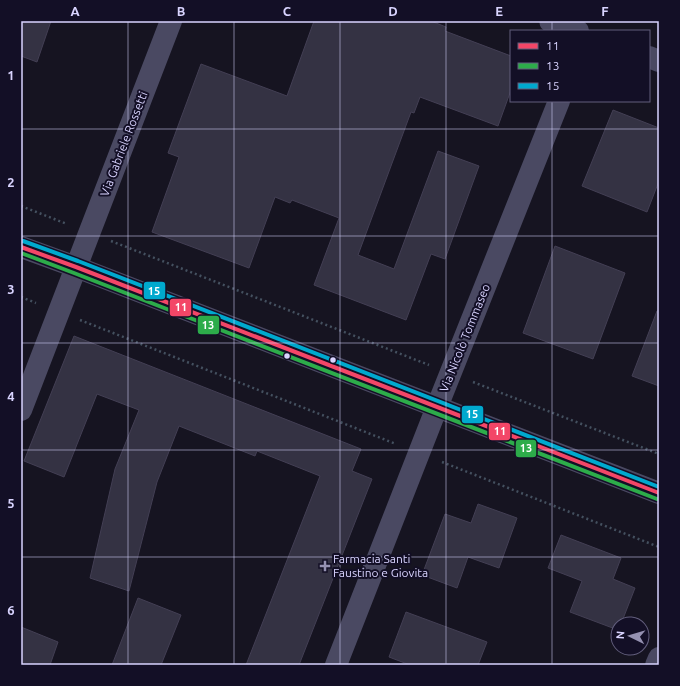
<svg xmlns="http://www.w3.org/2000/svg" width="680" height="686" viewBox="0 0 680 686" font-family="Ubuntu,sans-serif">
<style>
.building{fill:#343243;stroke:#433f54}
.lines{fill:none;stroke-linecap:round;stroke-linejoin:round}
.path{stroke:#44505f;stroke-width:2.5;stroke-dasharray:2 3;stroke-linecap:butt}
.minor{stroke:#4a4962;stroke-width:22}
.bus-1-casing{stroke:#130f26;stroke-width:7}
.bus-2-casing{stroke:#130f26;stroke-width:7}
.bus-3-casing{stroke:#130f26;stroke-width:7}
.bus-1{stroke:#f34667;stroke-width:4}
.bus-2{stroke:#2dac4a;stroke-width:4}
.bus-3{stroke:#00a9ce;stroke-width:4}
.grid{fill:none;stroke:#d9d4ff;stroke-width:1;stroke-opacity:0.55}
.bus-dot{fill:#d9d4ff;stroke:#130f26;stroke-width:1.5}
.poi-dot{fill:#9591b1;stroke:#130f26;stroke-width:1.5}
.labels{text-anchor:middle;stroke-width:4;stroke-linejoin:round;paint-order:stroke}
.street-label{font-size:12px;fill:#d9d4ff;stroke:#130f26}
.poi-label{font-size:12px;fill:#d9d4ff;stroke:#130f26;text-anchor:start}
.line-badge{stroke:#130f26;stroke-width:1.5}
.badge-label{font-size:11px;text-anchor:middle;font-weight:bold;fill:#fff}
.neatline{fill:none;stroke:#d9d4ff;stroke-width:1.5}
.grid-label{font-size:13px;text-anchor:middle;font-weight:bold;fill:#d9d4ff}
</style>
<rect width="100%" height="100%" fill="#161421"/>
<g class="building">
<path d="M21,21H51L37,62L21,56Z"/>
<path d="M314,21H431L446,27L445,31L511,56V90L498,126L420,97L414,113L411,112L358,255L394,269L438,151L479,166L445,259L431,254L406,320L314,285L339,218L292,200L290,203L275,197L249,268L152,232L179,157L168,153L201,64L287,96Z"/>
<path d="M613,110L659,128V181L647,212L582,186Z"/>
<path d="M555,246L625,273L593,359L523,333Z"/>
<path d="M657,311H659V386L632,376Z"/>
<path d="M74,336L361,449L352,471L372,479L299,665H246L320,476L257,451L255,456L179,426L157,482L129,591L90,578L115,469L139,410L97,394L64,477L24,461Z"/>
<path d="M478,504L517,518L499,568L468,557L457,588L422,575L445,514L471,523Z"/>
<path d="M561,535L621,558L613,579L635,588L621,624H618V630L570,612L582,581L548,568Z"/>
<path d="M138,598L181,615L161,665H112Z"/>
<path d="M406,612L487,642L478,665H410L389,657Z"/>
<path d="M21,627L58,642L50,665H21Z"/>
</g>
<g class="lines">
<g class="path">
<path d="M21,206L67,224"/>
<path d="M111,241L429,365"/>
<path d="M21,297L36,303"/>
<path d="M80,320L396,444"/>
<path d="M473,382L659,454"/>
<path d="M442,462L659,547"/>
</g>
<g class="minor">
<path d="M550,21L578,31"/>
<path d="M649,57L659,61"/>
<path d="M21,247L76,267L659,493"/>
<path d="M21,410L171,21"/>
<path d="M336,665L437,407L559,101"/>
<path d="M656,665L659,658"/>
</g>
<g class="bus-1-casing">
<path id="bus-1" d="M21,247L76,267L659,493"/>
</g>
<g class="bus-2-casing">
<path id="bus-2" d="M21,253L74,273L657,499"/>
</g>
<g class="bus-3-casing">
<path id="bus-3" d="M23,241L78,261L659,487"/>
</g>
<use href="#bus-1" class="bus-1"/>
<use href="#bus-2" class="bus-2"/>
<use href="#bus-3" class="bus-3"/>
</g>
<path class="grid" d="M128,21V665M234,21V665M340,21V665M446,21V665M552,21V31M552,101V665M21,129H659M21,236H659M21,343H659M21,450H659M21,557H659"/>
<g class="bus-dot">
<circle cx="287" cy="356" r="3.5"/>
<circle cx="333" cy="360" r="3.5"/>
</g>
<path class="poi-dot" d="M323 560h4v4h4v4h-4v4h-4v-4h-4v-4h4z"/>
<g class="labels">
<g class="street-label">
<text transform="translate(124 144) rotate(-69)" y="4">Via Gabriele Rossetti</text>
<text transform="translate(465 338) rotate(-68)" y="4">Via Nicolò Tommaseo</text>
</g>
<g class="poi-label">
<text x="333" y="563">Farmacia Santi<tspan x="333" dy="14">Faustino e Giovita</tspan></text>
</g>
</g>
<g class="line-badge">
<rect x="143" y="281" width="23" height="19" rx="4" fill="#00a9ce"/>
<rect x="169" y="298" width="23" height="19" rx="4" fill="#f34667"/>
<rect x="197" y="315" width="23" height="20" rx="4" fill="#2dac4a"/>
<rect x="461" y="405" width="23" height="19" rx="4" fill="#00a9ce"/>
<rect x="488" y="422" width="23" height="19" rx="4" fill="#f34667"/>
<rect x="515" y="439" width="22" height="19" rx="4" fill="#2dac4a"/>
</g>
<g class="badge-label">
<text x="154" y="295">15</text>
<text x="181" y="311">11</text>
<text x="208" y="329">13</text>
<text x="472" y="418">15</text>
<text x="500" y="435">11</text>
<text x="526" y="452">13</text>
</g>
<rect width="680" height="686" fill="none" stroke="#130f26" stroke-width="44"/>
<rect x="510" y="30" width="140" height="72" fill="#130f26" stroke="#625e7d"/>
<rect x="518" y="43" width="20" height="6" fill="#f34667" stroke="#625e7d"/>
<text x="546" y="50" font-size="12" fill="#d9d4ff">11</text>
<rect x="518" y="63" width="20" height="6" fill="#2dac4a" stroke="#625e7d"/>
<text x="546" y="70" font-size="12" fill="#d9d4ff">13</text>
<rect x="518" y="83" width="20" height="6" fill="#00a9ce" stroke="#625e7d"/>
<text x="546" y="90" font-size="12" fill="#d9d4ff">15</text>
<g transform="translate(630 636) rotate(275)"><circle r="19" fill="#130f26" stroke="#625e7d"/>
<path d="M0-3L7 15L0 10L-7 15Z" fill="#9591b1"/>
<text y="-6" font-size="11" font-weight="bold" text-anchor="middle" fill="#d9d4ff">N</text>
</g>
<rect x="22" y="22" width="636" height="642" class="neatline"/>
<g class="grid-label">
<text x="75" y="16">A</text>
<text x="181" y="16">B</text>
<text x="287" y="16">C</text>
<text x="393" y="16">D</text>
<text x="499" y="16">E</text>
<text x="605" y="16">F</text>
<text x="11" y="80">1</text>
<text x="11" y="187">2</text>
<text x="11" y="294">3</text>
<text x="11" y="401">4</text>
<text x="11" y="508">5</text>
<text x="11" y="615">6</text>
</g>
</svg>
